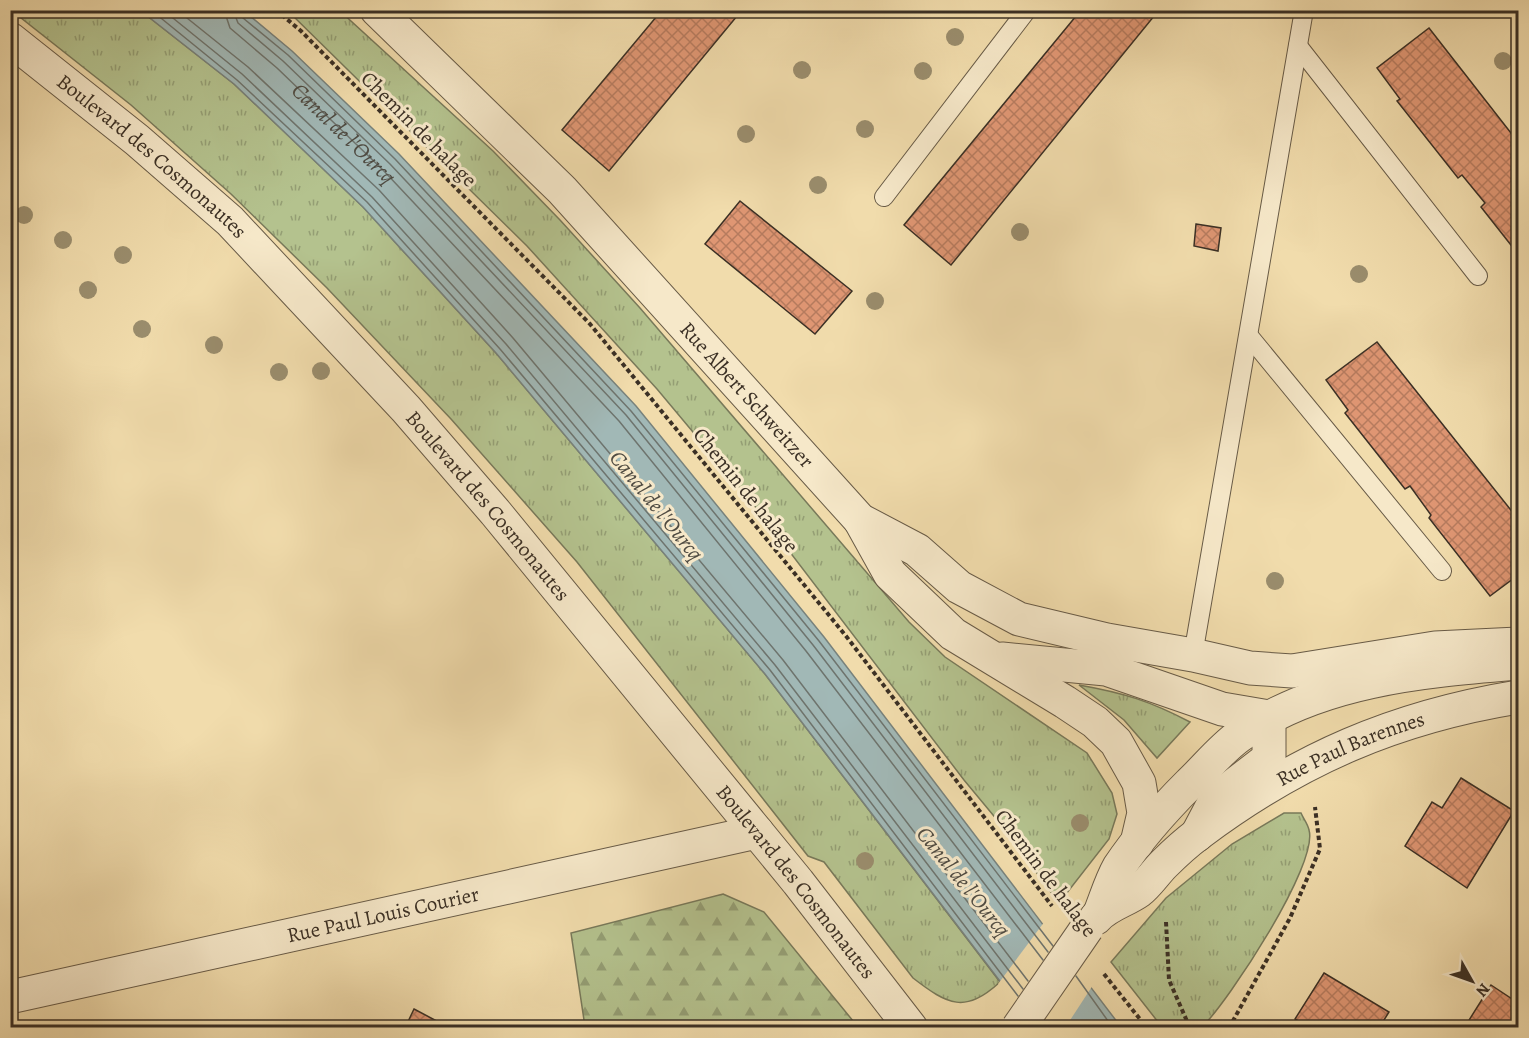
<svg xmlns="http://www.w3.org/2000/svg" width="1529" height="1038" viewBox="0 0 1529 1038" font-family="Alegreya,serif">
<style>
.grass{fill:url(#grass-tufts);stroke:#78795a;stroke-width:1.5}
.forest{fill:url(#forest-firs);stroke:#78795a;stroke-width:1.5}
.water{fill:#a1b8b6;stroke:#78827c;stroke-width:1.5}
.pier{fill:#f1dcac}
.lines{fill:none;stroke-linecap:round;stroke-linejoin:round}
.shore{stroke:#6e746e;stroke-width:1.5}
.building{fill:url(#building-cross-hatch);stroke:#3b3025;stroke-width:1.5}
.service-casing{stroke:#685b47;stroke-width:20}
.minor-casing{stroke:#685b47;stroke-width:35}
.tertiary-casing{stroke:#685b47;stroke-width:35}
.path{stroke:#3b3025;stroke-width:4;stroke-dasharray:4.5 3;stroke-linecap:butt}
.service{stroke:#f6e8c9;stroke-width:18}
.minor{stroke:#f6e8c9;stroke-width:33}
.tertiary{stroke:#f6e8c9;stroke-width:33}
.tertiary-bridge-casing{stroke:#685b47;stroke-width:35;stroke-linecap:butt}
.tertiary-bridge{stroke:#f6e8c9;stroke-width:33}
.tree{fill:#9a8d6d}
.labels{text-anchor:middle;stroke-width:6;stroke-linejoin:round;paint-order:stroke}
.street-label{font-size:21px;fill:#3b3025;stroke:#f6e8c9}
.water-label{font-size:22px;font-style:italic;fill:#4f4b42;stroke:#f6e8c9}
</style>
<defs>
<pattern id="grass-tufts" width="24" height="20" patternUnits="userSpaceOnUse" patternTransform="scale(1.5)"><rect width="24" height="20" fill="#b4c28e"/><path d="M3 7l-1-3M5 7V3M7 7l1-3M15 17l-1-3M17 17v-4M19 17l1-3" fill="none" stroke="#949e74"/></pattern>
<pattern id="forest-firs" width="22" height="20" patternUnits="userSpaceOnUse" patternTransform="scale(1.5)"><rect width="22" height="20" fill="#b4c28e"/><path d="M5 1l3.5 6h-7zM16 11l3.5 6h-7z" fill="#949e74"/></pattern>
<pattern id="building-cross-hatch" width="8" height="8" patternUnits="userSpaceOnUse" patternTransform="scale(1.5)"><rect width="8" height="8" fill="#df9673"/><path d="M0 0l8 8M0 8l8-8" fill="none" stroke="#b67b5e"/></pattern>
</defs>
<rect width="100%" height="100%" fill="#f1dcac"/>
<filter id="stains"><feTurbulence type="fractalNoise" baseFrequency=".00333" numOctaves="4"/><feColorMatrix values="0 0 0 0 .2 0 0 0 0 .09 0 0 0 0 .02 0 0 0 .5 -.17"/></filter>
<radialGradient id="worn" r=".72"><stop offset=".6" stop-color="#630" stop-opacity="0"/><stop offset="1" stop-color="#630" stop-opacity=".3"/></radialGradient>
<g class="grass">
<path d="M11,10L141,11L234,84L363,207L496,353L765,674L1000,982C965,1014 948,1005 913,978L824,862L808,856L577,562L451,419L327,288L231,194L131,105Z"/>
<path d="M288,11H340L493,151L560,220L640,308L909,622L945,657L1087,753L1112,793L1117,814L1109,839L1059,903L1003,827L964,780L754,505L657,389L527,246Z"/>
<path d="M1079,685C1124,693 1150,701 1190,722L1157,758L1124,720Z"/>
<path d="M1284,813H1301C1303,818 1308,824 1309,830C1319,864 1228,1002 1202,1027H1162L1111,962L1166,898L1232,844Z"/>
</g>
<path class="forest" d="M723,894L764,912L858,1027H580L584,1020L571,933Z"/>
<path class="water" d="M141,11H244L292,51L399,154L636,406L824,637L1121,1027H1035L765,674L496,353L363,207L234,84Z"/>
<path class="pier" d="M1045,921L1093,985L1065,1028H1031L998,984Z"/>
<g class="lines">
<g class="shore">
<path d="M151,10L237,80L367,202L500,349L770,670L1018,996"/>
<path d="M163,10L242,74L372,197L506,344L775,665L1023,989"/>
<path d="M177,10L248,67L379,190L513,338L783,660L1028,981"/>
<path id="s1" d="M224,10L230,28L277,68L383,170L619,421L806,651L1043,960"/>
<path d="M233,10L238,23L283,61L390,164L626,415L813,645L1048,952"/>
<path d="M241,10L243,18L288,55L395,159L631,411L819,641L1053,946"/>
<path d="M1076,976L1113,1028"/>
</g>
</g>
<g class="building">
<path d="M662,10H742L609,171L562,130Z"/>
<path d="M1081,10H1159L951,265L904,225Z"/>
<path d="M1429,28L1518,142V254L1481,207L1485,203L1462,175L1458,178L1397,101L1400,99L1377,68Z"/>
<path d="M740,201L852,291L815,334L705,244Z"/>
<path d="M1196,224L1221,228L1218,251L1194,246Z"/>
<path d="M1377,342L1518,519V575L1490,596L1429,518L1431,515L1410,486L1405,489L1345,413L1348,410L1326,380Z"/>
<path d="M1461,778L1514,811L1467,888L1405,846L1432,802L1442,808Z"/>
<path d="M1324,973L1389,1012L1379,1028H1309L1295,1019Z"/>
<path d="M1491,985L1518,1003V1028L1466,1025Z"/>
<path d="M414,1009L450,1028H405Z"/>
</g>
<g class="lines">
<g class="service-casing">
<g id="service">
<path d="M1298,46L1478,276"/>
<path d="M884,197L1027,10"/>
<path d="M1249,336L1442,571"/>
<path d="M1193,655L1304,10"/>
</g>
</g>
<g class="minor-casing">
<g id="minor">
<path id="s2" d="M377,10L562,190L860,520L917,550L959,587L1019,619L1107,640L1193,655L1250,668L1292,671L1435,648L1518,644"/>
<path d="M860,520L890,574L953,634L1065,702L1095,722L1116,742L1139,783L1144,813L1137,843"/>
<path d="M1002,659L1106,669L1222,709L1269,717"/>
<path d="M1197,835L1216,799L1269,758V717"/>
<path id="s3" d="M10,997L757,832"/>
</g>
</g>
<g class="tertiary-casing">
<g id="tertiary">
<path id="s4" d="M10,39L137,140L230,221L406,409L495,512L798,882L911,1028"/>
<path d="M1100,913C1106,898 1111,881 1119,867C1139,837 1165,808 1190,783C1206,768 1221,749 1239,736C1320,679 1423,671 1518,663"/>
<path id="s5" d="M1096,918C1107,905 1125,901 1139,891C1148,884 1155,873 1164,864C1174,854 1186,843 1198,834C1298,759 1395,717 1518,697"/>
</g>
</g>
<g class="path">
<path d="M276,10L301,31L590,324L846,636L1052,906"/>
<path d="M1166,922L1169,980L1190,1028"/>
<path d="M1104,974L1147,1028"/>
<path d="M1229,1028L1290,918L1320,849L1315,807"/>
</g>
<use href="#service" class="service"/>
<use href="#minor" class="minor"/>
<use href="#tertiary" class="tertiary"/>
<g class="tertiary-bridge-casing">
<path id="tertiary-bridge" d="M1018,1028L1087,928"/>
</g>
<use href="#tertiary-bridge" class="tertiary-bridge"/>
</g>
<g class="tree">
<circle cx="955" cy="37" r="9"/>
<circle cx="1503" cy="61" r="9"/>
<circle cx="802" cy="70" r="9"/>
<circle cx="923" cy="71" r="9"/>
<circle cx="865" cy="129" r="9"/>
<circle cx="746" cy="134" r="9"/>
<circle cx="818" cy="185" r="9"/>
<circle cx="24" cy="215" r="9"/>
<circle cx="1020" cy="232" r="9"/>
<circle cx="63" cy="240" r="9"/>
<circle cx="123" cy="255" r="9"/>
<circle cx="1359" cy="274" r="9"/>
<circle cx="88" cy="290" r="9"/>
<circle cx="875" cy="301" r="9"/>
<circle cx="142" cy="329" r="9"/>
<circle cx="214" cy="345" r="9"/>
<circle cx="321" cy="371" r="9"/>
<circle cx="279" cy="372" r="9"/>
<circle cx="1275" cy="581" r="9"/>
<circle cx="1080" cy="823" r="9"/>
<circle cx="865" cy="861" r="9"/>
</g>
<g class="labels">
<g class="street-label">
<text transform="translate(419 129) rotate(45)" y="7">Chemin de halage</text>
<text dy="7" stroke="none"><textPath href="#s4" startOffset="184">Boulevard des Cosmonautes</textPath></text>
<text dy="7" stroke="none"><textPath href="#s2" startOffset="534">Rue Albert Schweitzer</textPath></text>
<text transform="translate(746 490) rotate(51)" y="7">Chemin de halage</text>
<text dy="7" stroke="none"><textPath href="#s4" startOffset="670">Boulevard des Cosmonautes</textPath></text>
<text dy="7" stroke="none"><textPath href="#s5" startOffset="309">Rue Paul Barennes</textPath></text>
<text transform="translate(1046 873) rotate(53)" y="7">Chemin de halage</text>
<text dy="7" stroke="none"><textPath href="#s4" startOffset="1156">Boulevard des Cosmonautes</textPath></text>
<text dy="7" stroke="none"><textPath href="#s3" startOffset="382">Rue Paul Louis Courier</textPath></text>
</g>
<g class="water-label">
<text dy="8" stroke="none"><textPath href="#s1" startOffset="174">Canal de l'Ourcq</textPath></text>
<text transform="translate(657 505) rotate(51)" y="8">Canal de l'Ourcq</text>
<text transform="translate(964 881) rotate(51)" y="8">Canal de l'Ourcq</text>
</g>
</g>
<rect width="1529" height="1038" fill="none" stroke="#f1dcac" stroke-width="36"/>
<rect x="12" y="12" width="1505" height="1014" fill="none" stroke="#3b3025" stroke-width="3"/>
<rect x="18" y="18" width="1493" height="1002" fill="none" stroke="#3b3025" stroke-width="1.5"/>
<g transform="translate(1472 981) rotate(130)" stroke="#f6e8c9" stroke-width="4.5" paint-order="stroke">
<path d="M0-4.5L10 22L0 15L-10 22Z" fill="#3b3025"/>
<text y="-9" font-size="16" font-weight="bold" text-anchor="middle" fill="#3b3025">N</text>
</g>
<rect width="100%" height="100%" filter="url(#stains)"/>
<rect width="100%" height="100%" fill="url(#worn)"/>
</svg>
